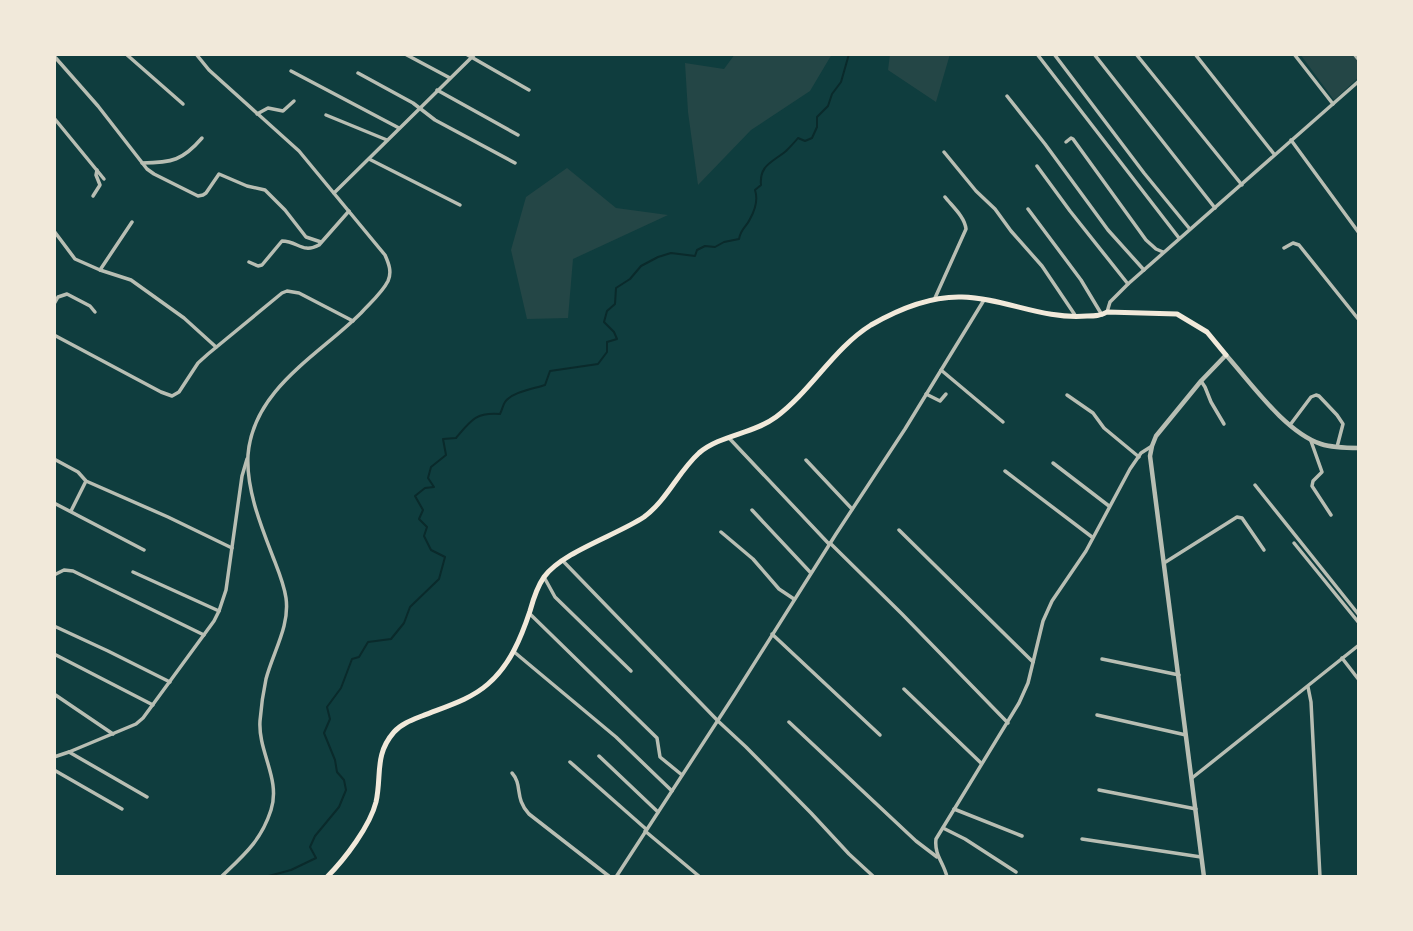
<svg xmlns="http://www.w3.org/2000/svg" width="1413" height="931" viewBox="0 0 1413 931" font-family="'Golos Text',sans-serif">
<style>
.green{fill:#244646}
.lines{fill:none;stroke-linecap:round;stroke-linejoin:round}
.stream{stroke:#0a2a2b;stroke-width:2}
.minor{stroke:#b8beb3;stroke-width:3.5}
.tertiary{stroke:#b8beb3;stroke-width:4.5}
.secondary{stroke:#f1e9da;stroke-width:5}
</style>
<rect width="100%" height="100%" fill="#0f3d3e"/>
<g class="green">
<path d="M735,54H832L810,91L751,130L698,185L688,112L685,63L724,69Z"/>
<path d="M890,54H950L936,102L888,70Z"/>
<path d="M1300,54H1359V77L1334,100Z"/>
<path d="M567,168L616,208L668,215L573,259L568,318L527,319L511,250L526,197Z"/>
</g>
<g class="lines">
<path class="stream" d="M265,877L291,870L316,858L310,847L315,836L339,807L346,790L344,780L337,772L335,760L324,733L330,719L327,707L341,688L352,659L359,657L368,642L391,639L404,623L410,607L439,579L445,557L431,550L424,536L427,527L419,519L423,510L415,496L425,488L434,487L428,478L431,467L446,455L443,439L456,438C471,420 476,412 500,414C502,410 503,405 505,402C512,392 533,389 545,385L550,371L598,364L607,352V342L617,339L614,332L604,322L607,311L615,304L616,288L630,279L641,266L658,257L671,253L695,256L697,250L705,246L715,247L724,242L739,239C741,228 746,228 750,219C755,210 758,199 755,190L761,185C759,165 773,162 786,151C790,147 794,143 798,138L805,141L812,138L817,127V117L828,106L832,94L841,82L849,54"/>
<g class="minor">
<path d="M126,54L183,104"/>
<path d="M196,54L209,70L299,151L385,255C389,264 392,272 388,281C382,293 370,303 361,313C319,355 253,389 248,455C246,489 261,526 273,557C278,570 284,584 286,598C290,626 273,652 266,679C263,693 261,708 260,721C258,752 281,779 271,810C261,841 244,855 221,877"/>
<path d="M405,54L450,78"/>
<path d="M466,54L529,90"/>
<path d="M1037,54L1179,238"/>
<path d="M1054,54L1144,173L1189,228"/>
<path d="M1094,54L1215,208"/>
<path d="M1136,54L1242,185"/>
<path d="M1195,54L1274,154"/>
<path d="M1294,54L1333,104"/>
<path d="M1354,54L1359,60"/>
<path d="M54,56L98,106L147,169L154,174L198,196L203,195L206,193L219,174L247,186L265,190L285,210L306,237L321,242"/>
<path d="M291,71L399,128"/>
<path d="M358,73L413,103L435,120L515,163"/>
<path d="M437,90L518,135"/>
<path d="M1007,96L1045,144L1108,230L1144,270"/>
<path d="M257,114L268,108L283,111L294,101"/>
<path d="M326,115L387,140"/>
<path d="M54,118L104,179"/>
<path d="M1291,140L1359,233"/>
<path d="M1066,142L1071,138L1073,139L1146,240L1156,249L1163,252"/>
<path d="M944,152L976,191L995,209L1011,231L1042,266L1075,315"/>
<path d="M369,159L460,205"/>
<path d="M142,163C172,163 183,160 202,138"/>
<path d="M1037,166L1070,211L1128,284"/>
<path d="M334,193L475,54"/>
<path d="M93,196L100,185L96,175L97,170"/>
<path d="M1028,209L1081,280L1102,315"/>
<path d="M54,231L75,259L100,270L131,280L184,318L216,347"/>
<path d="M1284,248L1293,243L1299,245L1359,320"/>
<path d="M249,262L258,266L262,265L282,241C298,241 302,254 319,245L349,211"/>
<path d="M100,270L132,222"/>
<path d="M935,298L966,229C965,217 952,206 945,197"/>
<path d="M54,304L58,297L67,294L90,306L95,312"/>
<path d="M1107,312L1110,302L1128,284L1359,81"/>
<path d="M54,335L161,392L172,396L179,392L198,363L208,354L282,293L287,291L299,293L353,321"/>
<path d="M941,370L1003,422"/>
<path d="M1201,381L1205,387L1211,402L1224,424"/>
<path d="M926,394L940,401L946,394"/>
<path d="M1067,395L1093,413L1104,428L1139,457"/>
<path d="M1290,425L1311,397L1316,395L1319,396L1337,415L1343,424L1337,447"/>
<path d="M729,438L829,544"/>
<path d="M1311,441L1322,472L1313,481L1312,486L1331,515"/>
<path d="M54,459L78,472L86,481L168,517L232,548"/>
<path d="M806,460L852,509"/>
<path d="M1053,463L1109,506"/>
<path d="M1005,471L1092,537"/>
<path d="M1255,485L1359,615"/>
<path d="M54,503L144,550"/>
<path d="M752,510L810,572"/>
<path d="M71,511L86,481"/>
<path d="M899,530L1033,662"/>
<path d="M721,532L753,559L779,589L794,599"/>
<path d="M830,543L902,614L1008,723"/>
<path d="M1294,543L1359,623"/>
<path d="M563,561L718,721L746,747L811,813L849,854L874,877"/>
<path d="M1164,563L1237,517L1242,518L1264,550"/>
<path d="M133,572L219,611"/>
<path d="M54,575L64,570L73,571L204,635"/>
<path d="M544,577L555,597L631,671"/>
<path d="M529,613L657,738L660,757L682,775"/>
<path d="M54,626L108,651L170,682"/>
<path d="M772,634L880,735"/>
<path d="M513,651L616,737L672,791"/>
<path d="M54,654L153,705"/>
<path d="M1342,658L1359,680"/>
<path d="M1102,659L1179,675"/>
<path d="M1308,687L1311,702L1320,877"/>
<path d="M904,689L981,763"/>
<path d="M54,694L113,734"/>
<path d="M1097,715L1186,735"/>
<path d="M789,722L916,841L937,857"/>
<path d="M69,752L147,797"/>
<path d="M599,756L658,812"/>
<path d="M54,757L69,752L136,724L143,718L214,621L219,611L226,590L242,476L247,459"/>
<path d="M570,762L646,829"/>
<path d="M54,770L122,809"/>
<path d="M512,773C523,785 514,798 529,814L610,877"/>
<path d="M1192,778L1359,645"/>
<path d="M1099,790L1196,809"/>
<path d="M954,809L1022,836"/>
<path d="M943,828L965,839L1016,872"/>
<path d="M645,831L700,877"/>
<path d="M1082,839L1201,857"/>
<path d="M616,877L735,694L836,534L905,429L984,300"/>
<path d="M947,877C944,863 934,855 936,839L1019,703L1028,683L1043,621L1052,601L1086,551L1130,469L1141,453L1152,446"/>
</g>
<path class="tertiary" d="M1204,877L1150,456L1152,446L1156,436L1201,381L1226,355C1251,383 1285,432 1321,444C1333,448 1346,448 1359,448"/>
<path class="secondary" d="M327,877C345,859 370,826 376,802C382,775 374,755 394,732C401,724 412,720 422,716C444,707 470,700 488,684C510,665 521,638 530,611C533,600 537,587 544,577C562,552 617,535 644,517C667,500 678,472 699,453C720,435 753,434 776,417C811,391 834,348 871,325C897,310 931,296 962,297C1004,298 1043,320 1087,316C1094,316 1101,316 1107,312L1177,314L1207,332L1226,355"/>
</g>
<rect width="1413" height="931" fill="none" stroke="#f1e9da" stroke-width="112"/>
</svg>
